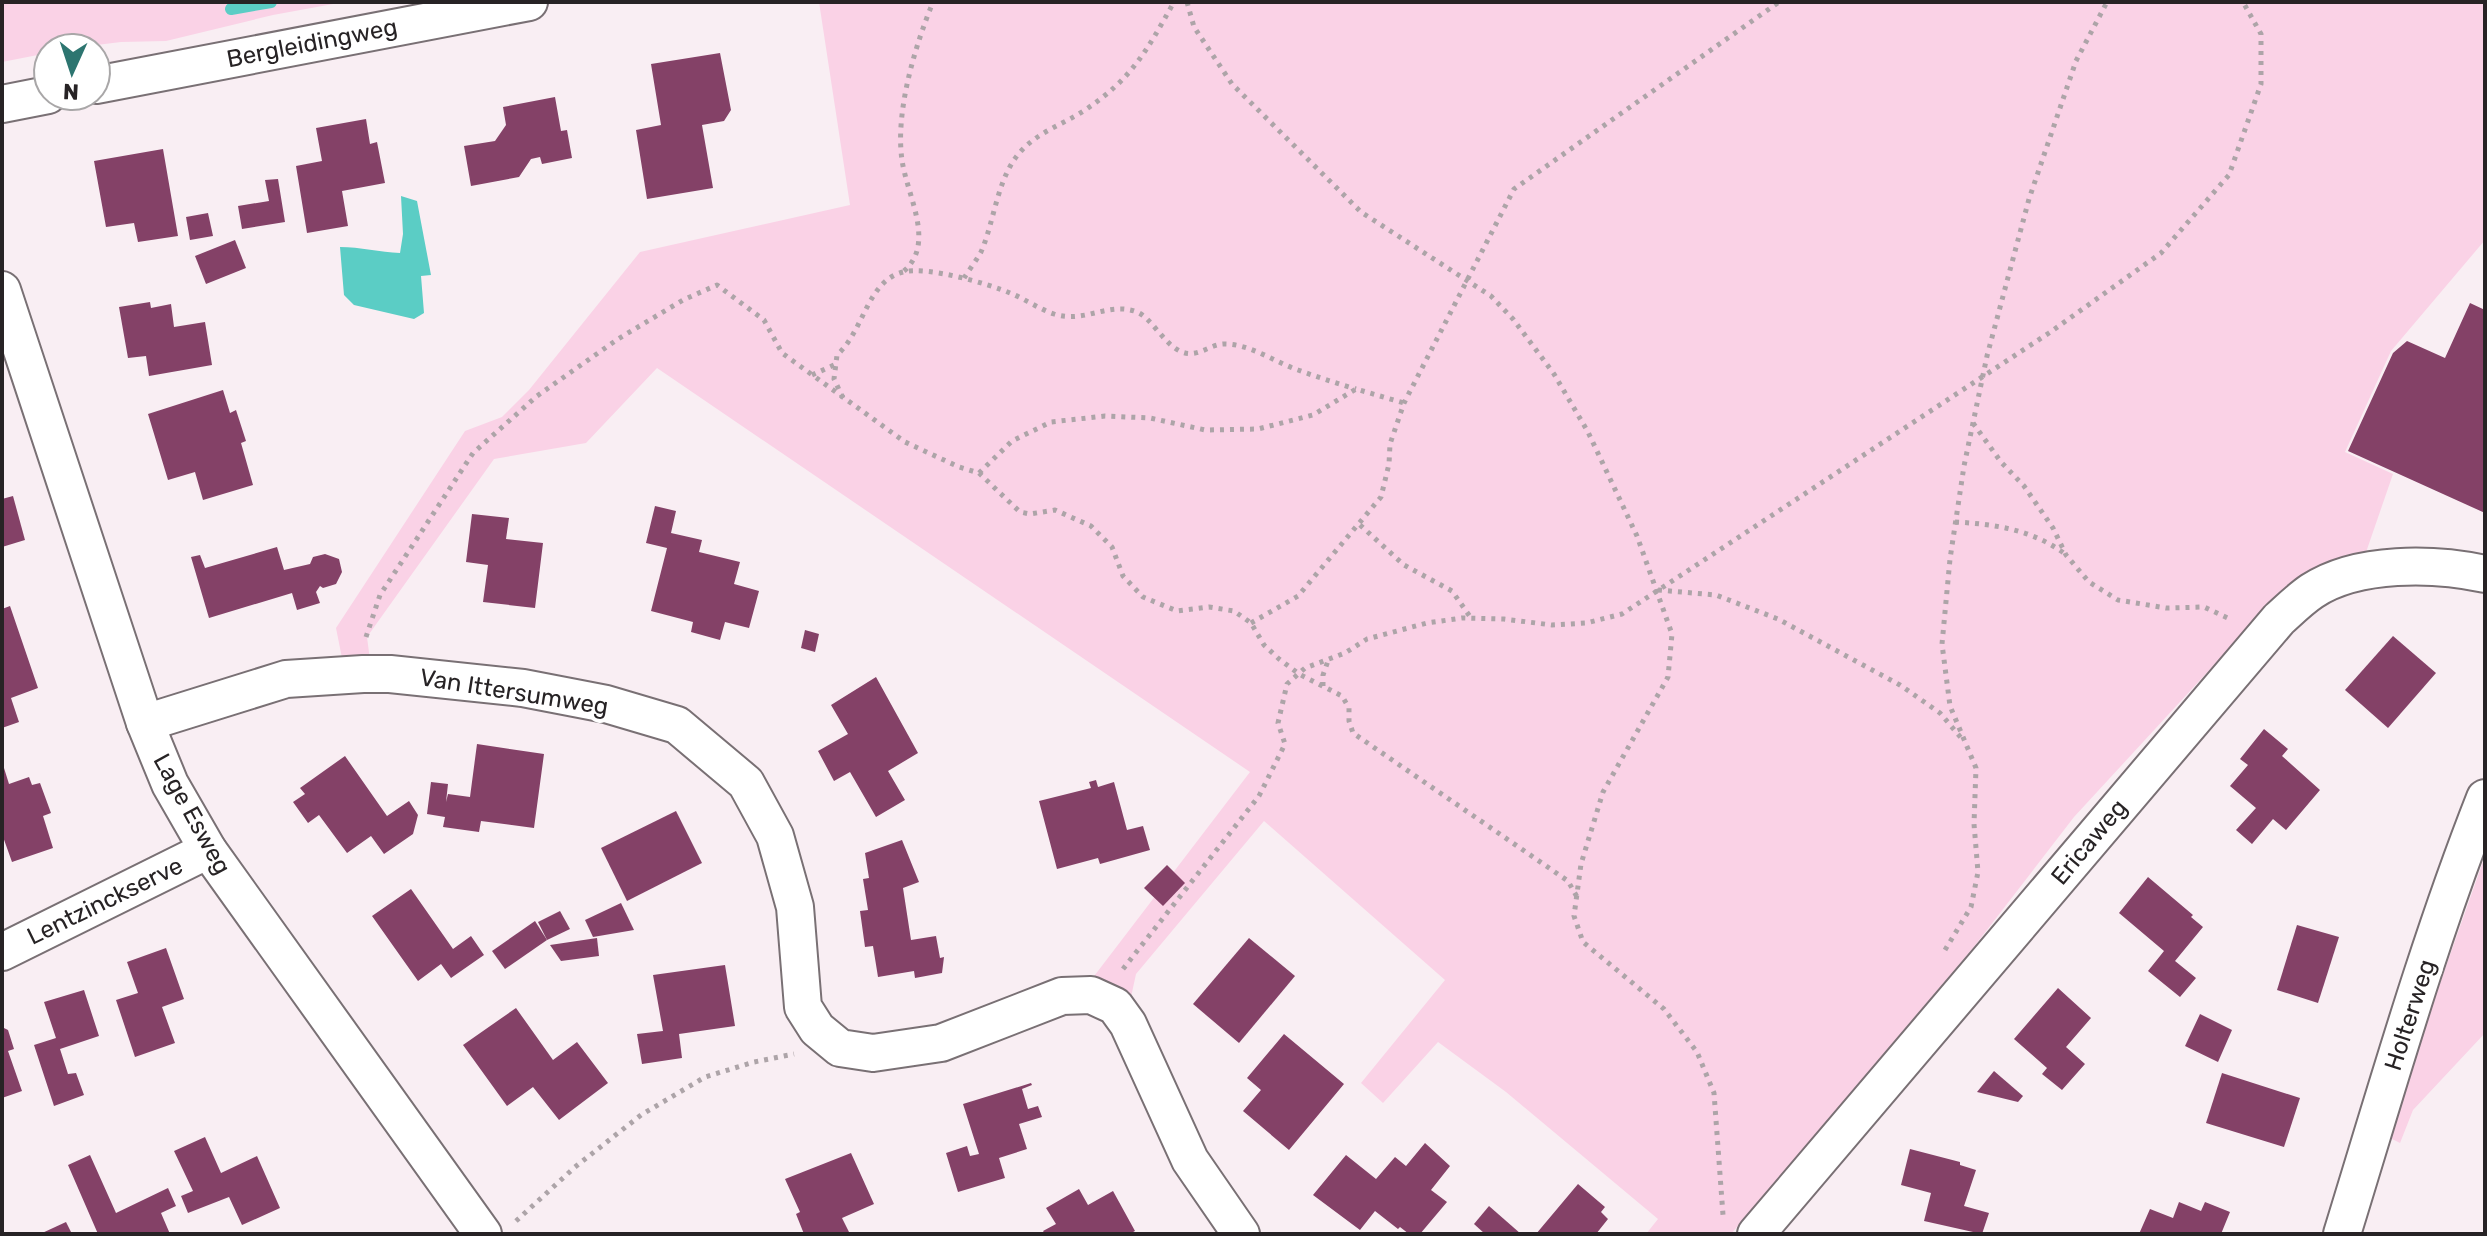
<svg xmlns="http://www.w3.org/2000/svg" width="2487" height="1236" viewBox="0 0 2487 1236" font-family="Rubik,sans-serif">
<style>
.green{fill:#fad2e6}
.water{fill:#5bcdc5}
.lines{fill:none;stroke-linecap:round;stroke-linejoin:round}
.stream{stroke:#5bcdc5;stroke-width:12}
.building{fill:#844167}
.minor-casing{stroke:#797074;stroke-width:40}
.path{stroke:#ada4a8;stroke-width:5;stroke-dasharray:4 6;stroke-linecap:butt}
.minor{stroke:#fff;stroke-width:36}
.labels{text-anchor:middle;stroke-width:8;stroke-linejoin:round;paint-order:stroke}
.street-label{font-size:24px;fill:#272325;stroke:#fff}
</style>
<rect width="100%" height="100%" fill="#f9eef3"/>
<g class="green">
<path d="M2,2H344L273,15L166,41L121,42L72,48H48V53L2,62Z"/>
<path d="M819,2H2485V240L2391,351L2345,452L2393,474L2363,561L2316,571L2283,590L2074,817L1973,948L1731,1234H1646L1658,1219L1506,1092L1438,1042L1383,1103L1361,1083L1445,980L1264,821L1136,974L1128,1011L1085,988L1250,772L657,368L586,443L494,459L367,637L371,668H344L336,628L465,431L502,417L529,390L640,252L850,205Z"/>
<path d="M2485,856V1033L2413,1110L2400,1143L2386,1136Z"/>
</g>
<path class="water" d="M401,196L417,201L431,275L421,276L424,313L414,319L354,305L344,295L340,247C360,247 380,252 400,253L403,234Z"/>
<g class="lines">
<path class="stream" d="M231,9L271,2"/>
</g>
<g class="building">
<path d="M720,53L731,110L724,121L702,125L713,188L647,199L636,130L661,125L651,64Z"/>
<path d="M555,97L561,131L567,130L572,158L542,164L540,157L531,159L519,177L471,186L464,146L495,141L506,125L503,107Z"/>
<path d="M366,119L370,144L377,142L385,183L342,191L348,226L307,233L296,166L322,161L316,128Z"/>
<path d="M163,149L178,236L138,242L134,223L106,227L94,161Z"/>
<path d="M278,179L285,222L242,229L238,206L269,201L265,180Z"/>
<path d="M208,213L213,236L190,240L186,217Z"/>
<path d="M235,240L246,268L206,284L195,256Z"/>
<path d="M150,302L151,308L171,304L174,327L205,322L212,365L149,376L146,356L128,358L119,307Z"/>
<path d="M2470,303L2485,310V513L2348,451L2393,353L2407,341L2445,358Z"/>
<path d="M223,390L230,413L236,410L246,441L241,443L253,485L203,500L195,472L168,480L148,414Z"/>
<path d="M13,496L25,540L2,547V499Z"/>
<path d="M655,506L676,511L671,533L702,540L699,552L740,562L734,584L759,591L749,628L725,622L720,640L691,632L693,622L651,611L667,548L646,543Z"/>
<path d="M472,514L509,518L506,539L543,543L535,608L483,602L488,565L466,562Z"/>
<path d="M277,547L284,570L310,564L313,557L325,554L339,559L342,572L336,584L323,588L320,586L316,592L320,603L297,610L292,593L209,618L191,557L200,555L205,568Z"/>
<path d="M10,606L38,688L11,698L19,722L2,728V609Z"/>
<path d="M805,630L819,634L815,652L801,648Z"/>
<path d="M2393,636L2436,673L2388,728L2345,690Z"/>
<path d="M876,677L918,753L888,771L905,800L876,817L850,772L834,781L818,751L848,734L831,705Z"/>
<path d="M2264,729L2288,749L2282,756L2320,790L2286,830L2273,819L2252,844L2236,830L2256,808L2230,786L2248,765L2240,759Z"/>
<path d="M477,744L544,754L534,828L481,821L479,832L443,827L445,817L427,814L431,782L448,784L446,802L448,794L470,797Z"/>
<path d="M345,756L387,816L409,801L418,815L413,834L384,854L371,836L347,853L319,815L308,823L293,802L305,794L300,788Z"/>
<path d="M4,768L9,784L29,777L32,785L40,783L51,813L43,816L53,848L12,862L2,834V769Z"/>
<path d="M1096,780L1098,787L1114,782L1127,830L1143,826L1150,850L1100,864L1098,858L1057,869L1039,801L1091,788L1089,782Z"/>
<path d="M676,811L702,863L627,901L601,848Z"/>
<path d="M902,840L919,882L903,888L911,940L936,936L940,958L944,957L942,973L915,978L914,971L878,977L873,946L865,947L860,911L868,910L863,879L869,878L865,853Z"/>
<path d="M1167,865L1185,883L1163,906L1144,888Z"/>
<path d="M2148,877L2193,915L2191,917L2203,927L2175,961L2196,978L2180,997L2148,971L2164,951L2119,913Z"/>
<path d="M411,889L453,949L471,936L484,955L451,978L441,964L418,981L372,916Z"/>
<path d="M621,903L634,930L593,937L585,920Z"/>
<path d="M560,911L570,929L547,940L538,922Z"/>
<path d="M535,921L547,940L505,969L492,951Z"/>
<path d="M2297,925L2339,937L2318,1003L2277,990Z"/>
<path d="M597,938L599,956L561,961L550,945Z"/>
<path d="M1249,938L1295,976L1239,1043L1193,1004Z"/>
<path d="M166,948L184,999L162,1007L175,1043L135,1057L116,1000L138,993L127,962Z"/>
<path d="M725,965L735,1026L679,1034L682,1058L642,1064L637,1034L663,1031L653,975Z"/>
<path d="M2058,988L2091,1018L2066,1047L2085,1064L2062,1090L2042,1074L2047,1068L2014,1039Z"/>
<path d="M84,990L99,1036L60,1049L68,1074L76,1073L84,1095L54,1106L34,1045L56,1038L44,1002Z"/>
<path d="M516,1008L553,1060L577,1042L608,1083L559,1120L533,1087L507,1106L463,1045Z"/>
<path d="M2200,1014L2232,1030L2218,1062L2185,1046Z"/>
<path d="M2,1027L8,1030L14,1049L8,1051L22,1091L2,1098Z"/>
<path d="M1284,1034L1344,1084L1289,1150L1243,1111L1261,1090L1247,1078Z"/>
<path d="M1994,1071L2023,1096L2018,1102L1977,1092Z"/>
<path d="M2222,1073L2300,1098L2284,1147L2206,1123Z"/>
<path d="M1031,1083L1032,1085L1022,1089L1028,1109L1038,1106L1042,1117L1019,1124L1027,1149L999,1158L1005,1178L958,1192L946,1153L967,1146L970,1156L979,1154L963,1104Z"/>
<path d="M205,1137L221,1173L257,1156L280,1208L242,1225L229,1197L188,1213L181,1196L193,1191L174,1151Z"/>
<path d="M1425,1143L1450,1166L1431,1190L1447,1202L1420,1234H1409L1400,1227L1398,1229L1375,1211L1360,1230L1313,1195L1346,1155L1376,1179L1395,1157L1406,1166Z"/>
<path d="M1910,1149L1960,1162V1165L1976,1170L1964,1206L1989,1213L1982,1234L1924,1221L1931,1193L1901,1185Z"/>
<path d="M851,1153L874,1204L842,1218L850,1234H804L796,1214L800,1212L785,1179Z"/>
<path d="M90,1155L116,1213L168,1188L176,1206L161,1213L170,1234H98L68,1165Z"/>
<path d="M1578,1184L1605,1207L1601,1212L1608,1219L1596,1234H1536Z"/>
<path d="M1079,1189L1088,1205L1113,1191L1135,1231L1129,1234H1045L1043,1231L1056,1224L1046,1208Z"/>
<path d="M2179,1202L2201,1211L2205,1202L2230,1212L2221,1234H2139L2150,1209L2173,1218Z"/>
<path d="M1489,1206L1521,1234H1485L1474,1224Z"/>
<path d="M66,1222L72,1234H40Z"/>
</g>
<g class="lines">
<g class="minor-casing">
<g id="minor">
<path d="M96,85L529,2"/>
<path d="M2,104L48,95"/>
<path d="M2,290L145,723L170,784L208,850L483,1234"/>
<path d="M145,723L286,679L363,674H390L523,688L606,704L677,725L746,783L775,836L795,907L803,1007L817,1029L840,1048L873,1053L941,1043L1062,996L1091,995L1115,1006L1128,1024L1190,1160L1241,1234"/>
<path d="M2,952L208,850"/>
<path d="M1756,1234L2279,619C2289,610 2300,599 2312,591C2358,561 2434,563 2485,574"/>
<path d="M2342,1234C2387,1088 2429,940 2485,798"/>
</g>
</g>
<g class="path">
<path d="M1187,2L1194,27L1232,84L1361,212L1491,296L1513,319L1554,374L1588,432L1637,536L1672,634L1668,677L1603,792L1581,864L1574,916L1583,942L1664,1009L1697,1052L1714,1093L1723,1215"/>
<path d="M904,271C936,243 907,196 902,160C895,112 915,46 933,2"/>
<path d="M964,278C969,270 976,261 981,252C995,220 997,176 1022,150C1040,131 1064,124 1085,110C1133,78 1147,50 1174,2"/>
<path d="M812,375L834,365"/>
<path d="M843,398L834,379L837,355C864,331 867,281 903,272C927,266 986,283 1010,293C1025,299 1039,309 1054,314C1084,324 1109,301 1137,312C1152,318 1164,345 1182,352C1197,358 1209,345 1223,344C1248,343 1275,362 1298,370C1317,377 1336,383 1356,389"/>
<path d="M1973,423L2001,462L2024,486L2053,528L2066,555L2089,582L2118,600L2166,608L2204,607L2232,620"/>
<path d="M979,473L1012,441L1051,422L1105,416L1150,418L1205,430L1258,429L1313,415L1356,389L1404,403"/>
<path d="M1955,522C1995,524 2033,530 2065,554"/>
<path d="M1360,525L1404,565L1452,591L1471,618"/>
<path d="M1658,590L1716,595L1778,619L1900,685L1940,713L1962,739"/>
<path d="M1251,623L1298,596L1381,497L1389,464L1390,444L1404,403L1514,189L1779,2"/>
<path d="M366,637L380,595L473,453L537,396L618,339L683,300L717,285L764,320L782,353L905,442L959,467L979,473L1020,512L1030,514L1055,510L1091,526L1112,547L1123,576L1143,597L1177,611L1209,607L1234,611L1251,623L1264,645L1279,659L1299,674L1342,696L1349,708V721L1353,733L1568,881L1577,897"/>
<path d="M1323,686V675L1329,658"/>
<path d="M1945,950L1971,907L1978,872L1974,824L1976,768L1950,706L1942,644L1950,559L1964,466L1987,356L2029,199L2076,61L2107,2"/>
<path d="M1123,969L1259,796L1285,744L1278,723L1287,684L1305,668L1345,653L1367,639L1427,623L1462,618L1504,619L1552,625L1586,623L1622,614L2049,333L2161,253L2229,175L2261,84V34L2243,2"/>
<path d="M516,1221L575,1167L641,1115L705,1077L754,1062L794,1054"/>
</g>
<use href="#minor" class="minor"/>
</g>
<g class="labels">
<g class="street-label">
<text transform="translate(312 43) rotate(-11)" y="8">Bergleidingweg</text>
<text transform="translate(514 692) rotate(9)" y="8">Van Ittersumweg</text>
<text transform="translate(192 814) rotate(61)" y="8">Lage Esweg</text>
<text transform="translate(2089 842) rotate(-50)" y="8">Ericaweg</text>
<text transform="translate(105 901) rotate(-26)" y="8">Lentzinckserve</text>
<text transform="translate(2410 1015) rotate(-72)" y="8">Holterweg</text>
</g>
</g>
<rect width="2487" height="1236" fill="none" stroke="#272325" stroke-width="8"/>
<g transform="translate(72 72) rotate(183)"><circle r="38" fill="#ffffff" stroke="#a9a7a8" stroke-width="2"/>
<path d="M0-6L14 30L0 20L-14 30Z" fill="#2d7570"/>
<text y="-12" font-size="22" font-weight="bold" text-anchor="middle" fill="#272325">N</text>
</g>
</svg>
